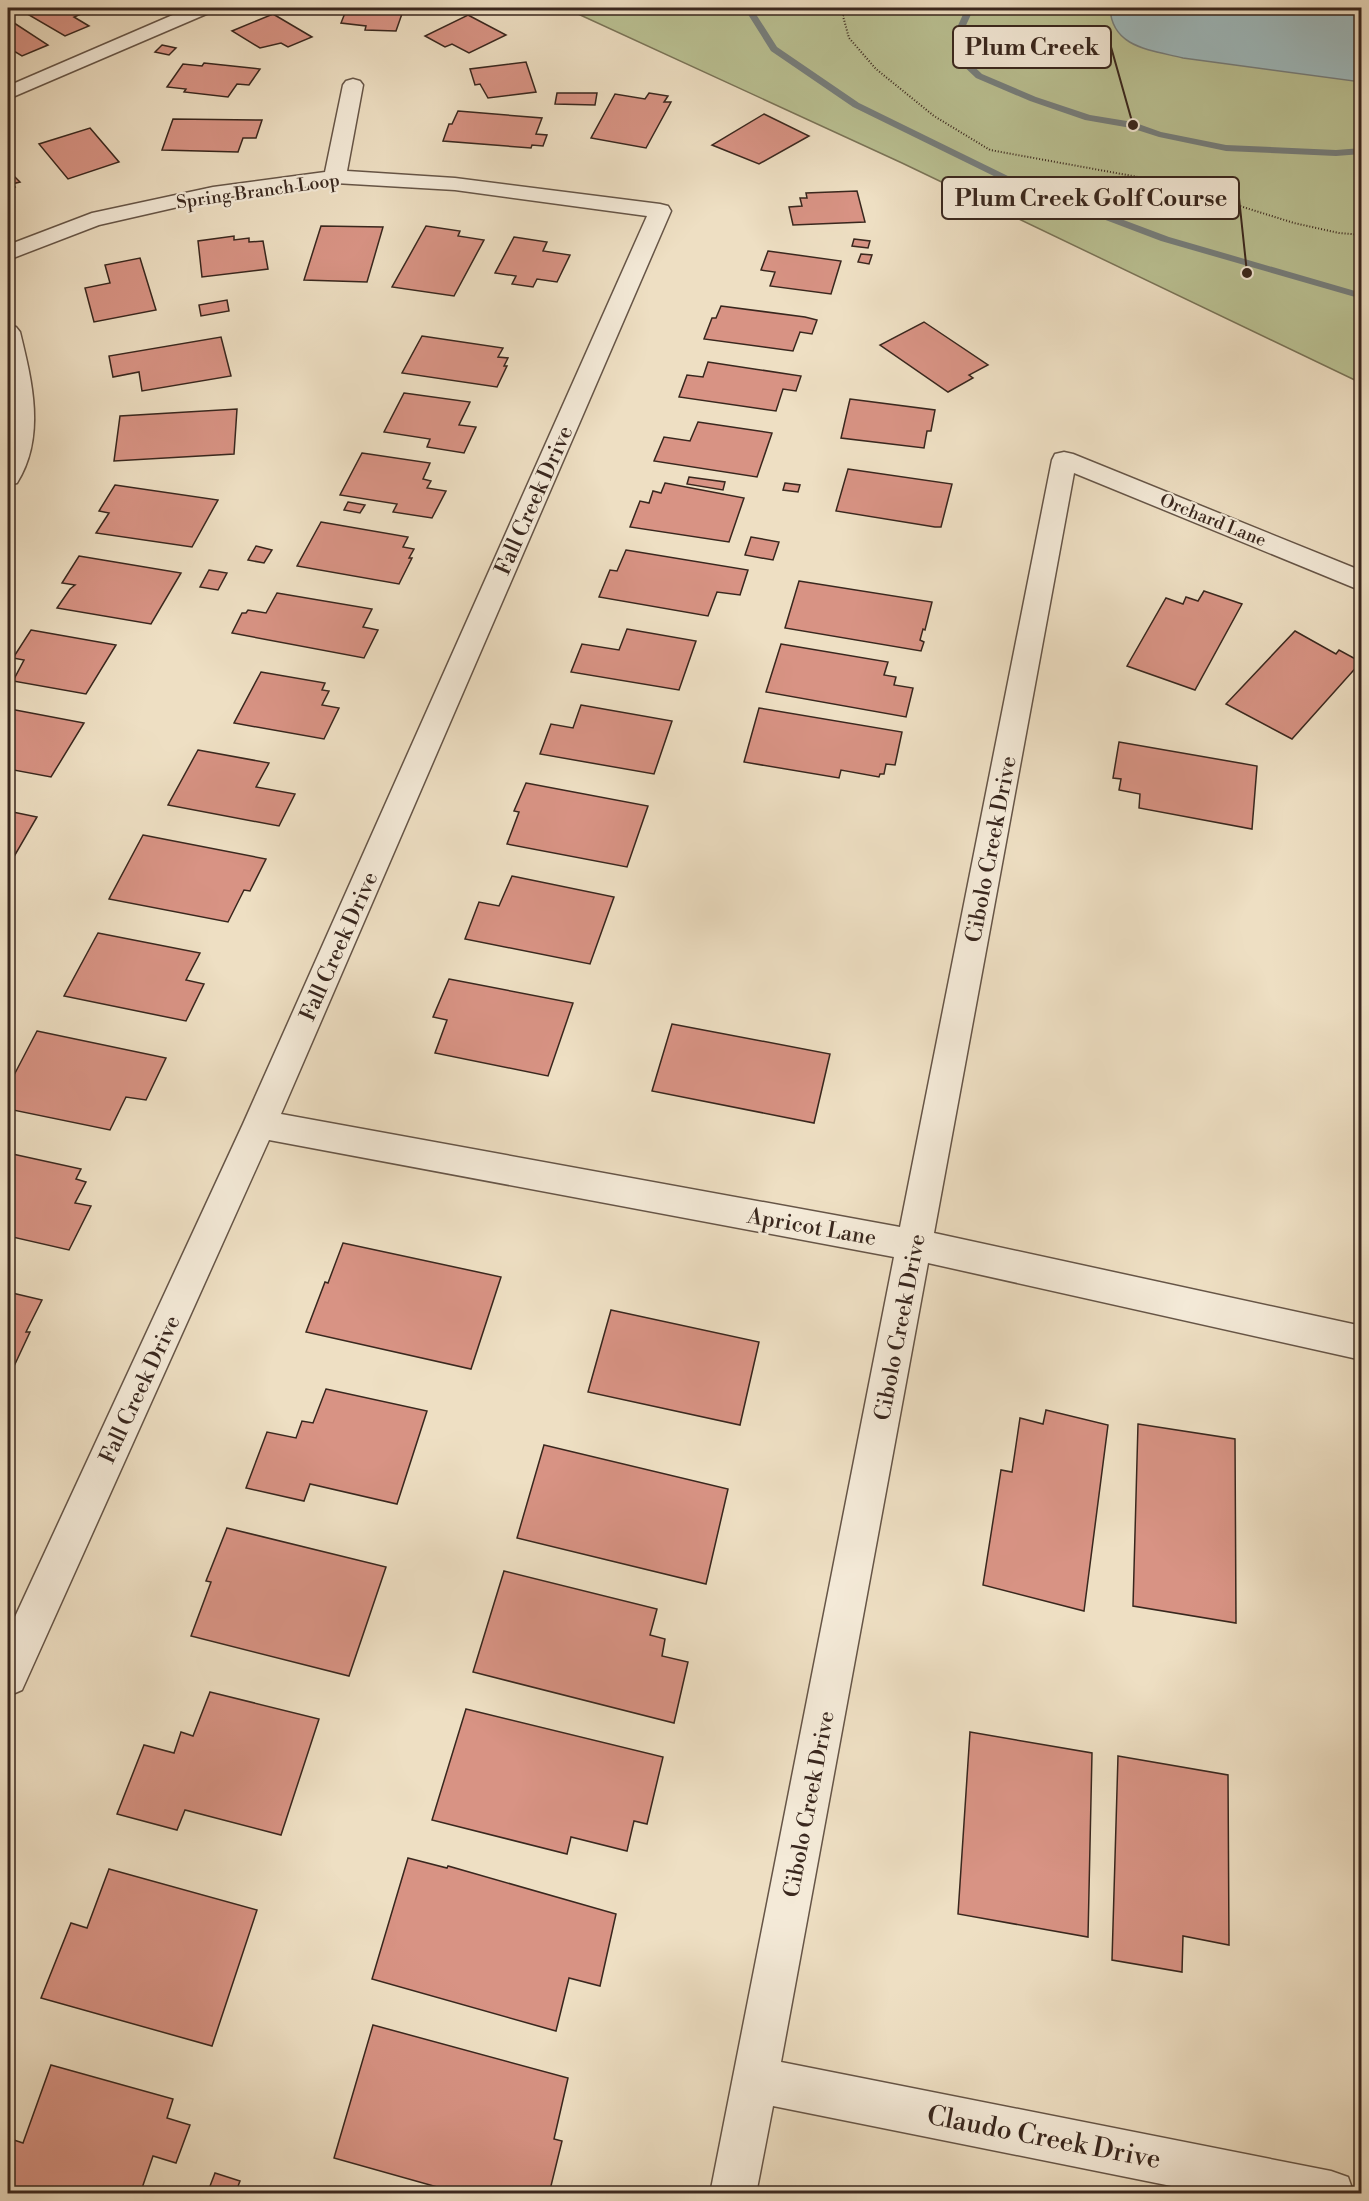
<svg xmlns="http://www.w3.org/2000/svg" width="1369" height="2201" viewBox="0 0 1369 2201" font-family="'Libre Bodoni',serif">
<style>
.green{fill:#bac193;stroke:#7a7458;stroke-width:1.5}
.water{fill:#9ebabe;stroke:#767f7e;stroke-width:1.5}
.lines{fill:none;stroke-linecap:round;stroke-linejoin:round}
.stream{fill:#767f7e;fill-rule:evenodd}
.building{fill:#d89384;stroke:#39271e;stroke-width:1.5}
.minor-casing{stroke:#665547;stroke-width:3}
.path{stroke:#39271e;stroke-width:2;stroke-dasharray:1 2;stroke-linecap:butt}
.minor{fill:#f4ead8;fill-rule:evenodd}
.labels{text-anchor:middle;stroke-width:4.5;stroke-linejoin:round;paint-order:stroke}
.far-street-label{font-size:18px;fill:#39271e;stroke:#f4ead8}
.street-label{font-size:22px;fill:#39271e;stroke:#f4ead8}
.near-street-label{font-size:27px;fill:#39271e;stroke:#f4ead8}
.leader{fill:none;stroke:#39271e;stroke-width:2}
.callout-dot{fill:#39271e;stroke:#f4ead8;stroke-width:2}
.callout{fill:#f4ead8;stroke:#39271e;stroke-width:2}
.callout-label{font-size:24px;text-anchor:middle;font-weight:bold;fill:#39271e}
</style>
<rect width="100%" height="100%" fill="#eedfc3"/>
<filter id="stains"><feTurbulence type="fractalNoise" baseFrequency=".00333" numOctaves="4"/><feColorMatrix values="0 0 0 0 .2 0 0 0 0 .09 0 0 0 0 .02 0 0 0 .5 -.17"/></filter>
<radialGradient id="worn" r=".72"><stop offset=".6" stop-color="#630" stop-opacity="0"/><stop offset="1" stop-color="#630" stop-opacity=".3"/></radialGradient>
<path class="green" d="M565,8H1361V383L902,163Z"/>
<path class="water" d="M1110,8H1361V82L1183,58C1151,50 1112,48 1110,8Z"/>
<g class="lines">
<g class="stream">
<path d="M744,8H752L777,47L859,103L1014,179L1169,237L1362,293V299L1161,241L1008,183L853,107L771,51Z"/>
<path d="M966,8H974L962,34L966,59L982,74L1036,97L1090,115L1133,122L1161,132L1226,145L1336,150L1362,148V154L1336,156L1226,151L1159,137L1131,128L1085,120L1030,101L976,78L957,60L954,34Z"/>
</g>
</g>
<g class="building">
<path d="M17,8H95L74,17L89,26L65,36Z"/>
<path d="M117,8H145L129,14Z"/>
<path d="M347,8H404L396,31L365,30L366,26L341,23Z"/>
<path d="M273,14L312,37L288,47L281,43L260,48L232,31Z"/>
<path d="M468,15L506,35L469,53L452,44L445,47L425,36Z"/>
<path d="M8,19L48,45L22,56L14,51L8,53Z"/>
<path d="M162,45L176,48L169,55L155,52Z"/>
<path d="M526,62L536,92L488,98L480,84L475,85L470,69Z"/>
<path d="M204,63L260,69L249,85L237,84L228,97L184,92L186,89L167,87L183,64L202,66Z"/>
<path d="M557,93H597L595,105L555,104Z"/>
<path d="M649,93L668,96L664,102H671L646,148L591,138L615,94L645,99Z"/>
<path d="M458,111L542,118L536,134L547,135L543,146L532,145L531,148L443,141L449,124H452Z"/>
<path d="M764,114L809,136L759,164L712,145Z"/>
<path d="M173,119L262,120L256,138H243L238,152L162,150Z"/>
<path d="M90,128L119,162L68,179L39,144Z"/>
<path d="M8,170L20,182L12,184L15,187L8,190Z"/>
<path d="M857,191L865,222L793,225L789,207L802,206L800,198H807L806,193Z"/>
<path d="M321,226L383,227L367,282L304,280Z"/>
<path d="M426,226L460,231L458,236L484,240L454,296L392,287Z"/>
<path d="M234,236V240L249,238V242L263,241L268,269L202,277L198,241Z"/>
<path d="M514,237L547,242L543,251L570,255L557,282L537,279L533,287L512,284L516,276L495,273Z"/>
<path d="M854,239L870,241L868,248L852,246Z"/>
<path d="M768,251L841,261L831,294L770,286L775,272L761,270Z"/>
<path d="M861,254L872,255L869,264L858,262Z"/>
<path d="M140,258L156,310L94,322L85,288L110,283L105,265Z"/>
<path d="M227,300L229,311L201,316L199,305Z"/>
<path d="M721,306L805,317L817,320L812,334L800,332L793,351L704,339L712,318H716Z"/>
<path d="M924,322L988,365L969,375L973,378L948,392L880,345Z"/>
<path d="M422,336L503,348L498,357L508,358L504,366H507L497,387L402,373Z"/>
<path d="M221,337L231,376L142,391L139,372L113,377L109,356Z"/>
<path d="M708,362L801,376L796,391L783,389L776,411L679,397L687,375L703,377Z"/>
<path d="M404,393L470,402L459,425L476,427L464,453L427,447L430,439L384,432Z"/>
<path d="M850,399L935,410L931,431H927L924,448L841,438Z"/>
<path d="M237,409L234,454L114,461L120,416Z"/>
<path d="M698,422L772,433L757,477L654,461L664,437L690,441Z"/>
<path d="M362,453L430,463L423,479L431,481L427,488L446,491L432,518L393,512L397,504L340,495Z"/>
<path d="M848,469L952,484L941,527H935L836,511Z"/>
<path d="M689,477L725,482L723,490L687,484Z"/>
<path d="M665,483L744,498L729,542L630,527L640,501L649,503L653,491L661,493Z"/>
<path d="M785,483L800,485L798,492L783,490Z"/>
<path d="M115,485L218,500L192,547L96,533L109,513L99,511Z"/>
<path d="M348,502L365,505L360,513L344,510Z"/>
<path d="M321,522L408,537L403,547L414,549L409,558H412L399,584L297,566Z"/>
<path d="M751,537L779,542L773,560L745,555Z"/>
<path d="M256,546L272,550L264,563L248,560Z"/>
<path d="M626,550L748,570L740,595L717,592L708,616L599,597L610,570L617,571Z"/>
<path d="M79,556L181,573L151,624L57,608L70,589L75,585L62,583Z"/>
<path d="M209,570L227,573L218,590L200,587Z"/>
<path d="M799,581L932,602L925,630L923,629L920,640L924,642L921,651L785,628Z"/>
<path d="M1204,591L1242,604L1195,690L1127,666L1166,598L1183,604L1186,597L1198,601Z"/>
<path d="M277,593L372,609L363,627L378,630L364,658L232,633L242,613H246L248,610L266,613Z"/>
<path d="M627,629L696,641L679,690L571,672L582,644L619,650Z"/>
<path d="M31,630L116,645L86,694L13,681L24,660L13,658Z"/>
<path d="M1295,631L1336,654L1339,650L1361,662L1292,739L1226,704Z"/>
<path d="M781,644L888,662L884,675L896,677L894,685L913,688L906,717L766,692Z"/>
<path d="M261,672L325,683L322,690L329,691L322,705L339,708L324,739L234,723Z"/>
<path d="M581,705L672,721L654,774L540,754L551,724L573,728Z"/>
<path d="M759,708L902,732L895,765L886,764L884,774H880L879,777L841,770L839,778L744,762Z"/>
<path d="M10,709L84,723L51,777L8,769V713Z"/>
<path d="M1119,742L1257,766L1252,829L1139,808L1140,794L1119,790L1121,779L1113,778Z"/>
<path d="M198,750L269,763L256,787L295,794L279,826L168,805Z"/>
<path d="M526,783L648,806L627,867L507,844L519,812L514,811Z"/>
<path d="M8,811L37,817L8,867Z"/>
<path d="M143,835L266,859L250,891L244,890L228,922L109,899Z"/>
<path d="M512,876L614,897L590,964L465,939L479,902L499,906Z"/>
<path d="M98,933L200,953L186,980L204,984L186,1021L64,996Z"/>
<path d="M449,979L573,1003L548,1076L435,1053L447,1020L433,1017Z"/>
<path d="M672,1024L830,1054L814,1123L652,1091Z"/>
<path d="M37,1031L166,1058L146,1100L126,1097L110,1130L8,1109V1076L13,1077Z"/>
<path d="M8,1153L81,1169L76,1179L86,1182L75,1203L91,1206L69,1250L8,1236Z"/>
<path d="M343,1243L501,1277L471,1369L306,1332L325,1282L328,1283Z"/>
<path d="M8,1292L42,1300L26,1332H30L8,1379Z"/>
<path d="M611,1310L759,1342L740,1425L588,1392Z"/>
<path d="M326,1389L427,1411L397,1504L310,1484L304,1501L246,1488L267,1432L296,1438L302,1421L313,1423Z"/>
<path d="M1046,1410L1108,1425L1084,1611L983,1585L1001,1470L1012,1472L1020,1418L1043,1424Z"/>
<path d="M1138,1424L1235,1439L1236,1623L1133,1606Z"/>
<path d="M544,1445L728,1489L706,1584L517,1538Z"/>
<path d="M227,1528L386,1567L349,1676L191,1636L211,1582L206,1581Z"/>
<path d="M504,1571L657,1609L650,1635L665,1639L662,1656L688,1662L674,1723L473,1672Z"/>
<path d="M210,1692L319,1719L281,1835L185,1810L177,1830L117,1814L144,1745L174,1753L181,1732L193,1736Z"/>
<path d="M466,1709L663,1757L647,1824L634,1821L627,1851L571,1837L567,1854L432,1820Z"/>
<path d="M970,1732L1092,1753L1088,1937L958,1914Z"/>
<path d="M1118,1756L1228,1775L1229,1945L1183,1936L1182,1972L1112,1960Z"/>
<path d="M408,1858L447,1868L448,1866L616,1914L600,1986L569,1978L556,2031L372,1979Z"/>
<path d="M109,1869L257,1910L212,2046L41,1998L71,1923L87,1928Z"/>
<path d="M373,2025L568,2078L554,2139L562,2141L549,2194H462L334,2158Z"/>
<path d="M51,2065L173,2099L167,2118L190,2125L176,2163L153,2156L140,2194H8V2138L23,2143Z"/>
<path d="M215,2173L240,2181L235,2194H207Z"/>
</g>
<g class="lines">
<g class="minor-casing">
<g id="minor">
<path d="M189,8H214L211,12L8,99V86Z"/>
<path d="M353,79L360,81L363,85L347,171L455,178L660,204L668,206L671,211L281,1114L900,1227L1052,460L1055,454L1064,452L1073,454L1362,571V591L1074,473L934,1233L1362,1326V1360L928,1263L781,2062L1331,2171L1348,2177L1354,2194H1211L773,2106L756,2194H710L894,1257L269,1140L22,1690L8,1696V1632L243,1124L647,216L455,190L335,183L213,199L99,225L8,260V245L92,213L213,187L325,172L343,85L346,81Z"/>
<path d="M8,325L16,327L20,332C32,381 46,437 17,483L8,485L10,390L8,379Z"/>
</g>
</g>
<path class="path" d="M849,8L843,16L849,38L876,69L934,116L990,150L1160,181L1294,223L1339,233L1362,235"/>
<use href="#minor" class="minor"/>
</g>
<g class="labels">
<g class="far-street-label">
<text transform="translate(258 191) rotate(-8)" y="6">Spring Branch Loop</text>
<text transform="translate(1213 520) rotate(22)" y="6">Orchard Lane</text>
</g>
<g class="street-label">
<text transform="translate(533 500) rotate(-66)" y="8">Fall Creek Drive</text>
<text transform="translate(990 849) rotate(-79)" y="8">Cibolo Creek Drive</text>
<text transform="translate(338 946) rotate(-66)" y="8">Fall Creek Drive</text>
<text transform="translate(812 1226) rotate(10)" y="8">Apricot Lane</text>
<text transform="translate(899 1327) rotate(-79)" y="8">Cibolo Creek Drive</text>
<text transform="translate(139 1389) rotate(-65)" y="8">Fall Creek Drive</text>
<text transform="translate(808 1804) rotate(-79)" y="8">Cibolo Creek Drive</text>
</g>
<g class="near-street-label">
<text transform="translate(1044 2137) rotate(11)" y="9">Claudo Creek Drive</text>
</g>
</g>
<path class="leader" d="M1133 125L1111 47M1247 273L1239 198"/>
<g class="callout-dot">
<circle cx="1133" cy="125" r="6"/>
<circle cx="1247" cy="273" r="6"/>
</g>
<g class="callout">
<rect x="953" y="26" width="158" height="42" rx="6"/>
<rect x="942" y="177" width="297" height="42" rx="6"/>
</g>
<g class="callout-label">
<text x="1032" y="55">Plum Creek</text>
<text x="1091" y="206">Plum Creek Golf Course</text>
</g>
<rect width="1369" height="2201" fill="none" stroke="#eedfc3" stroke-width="30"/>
<rect x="9" y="9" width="1351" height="2183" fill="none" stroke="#39271e" stroke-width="3"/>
<rect x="15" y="15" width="1339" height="2171" fill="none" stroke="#39271e" stroke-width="1.5"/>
<rect width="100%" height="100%" filter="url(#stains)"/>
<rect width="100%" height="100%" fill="url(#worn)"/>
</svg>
